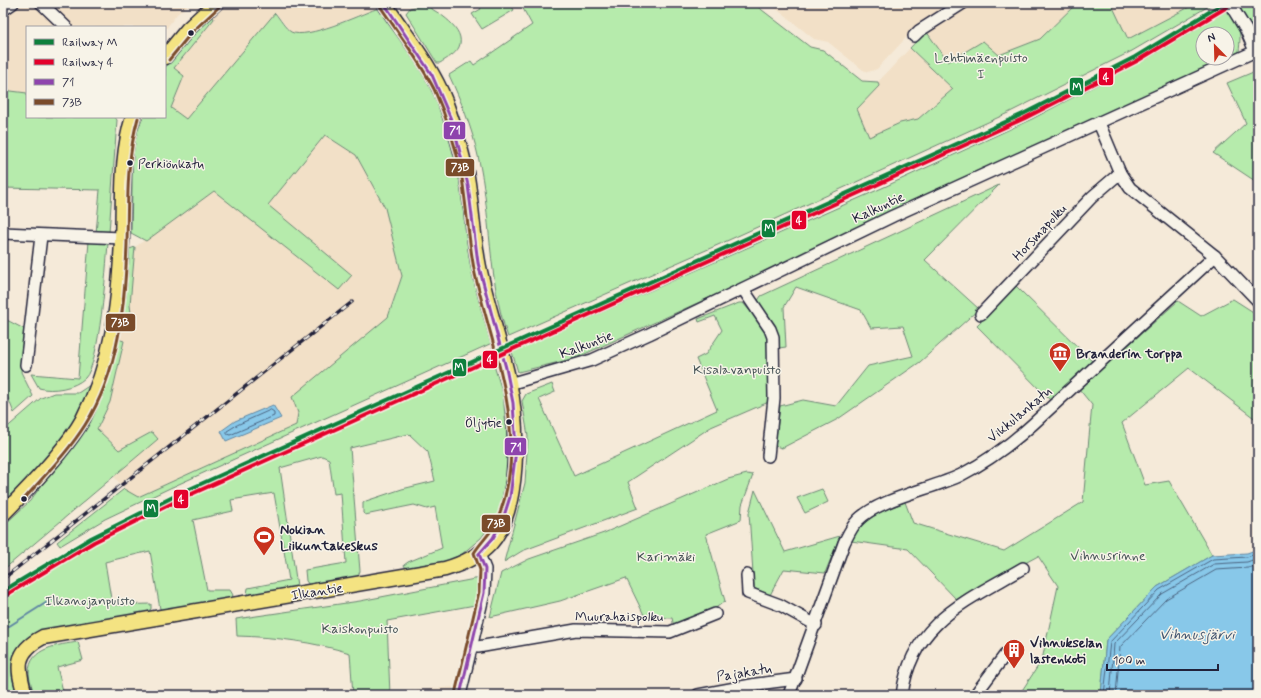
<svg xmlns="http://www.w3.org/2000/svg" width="1261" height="698" viewBox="0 0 1261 698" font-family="Mynerve,sans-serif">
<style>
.built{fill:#f2e0c7}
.green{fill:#b6ebac;stroke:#6c8674}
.water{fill:#88c8e9;stroke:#5f86a3}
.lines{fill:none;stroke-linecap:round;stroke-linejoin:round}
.shore{stroke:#4b6481;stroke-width:1}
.stream{stroke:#5f86a3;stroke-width:2}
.minor-casing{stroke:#22223b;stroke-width:14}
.major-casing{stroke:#22223b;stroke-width:17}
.minor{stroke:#f7f3e8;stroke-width:11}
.major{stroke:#f4e382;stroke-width:14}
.rail-casing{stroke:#22223b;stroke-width:3.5}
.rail{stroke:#f7f3e8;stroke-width:2;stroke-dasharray:6;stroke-linecap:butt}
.bus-1-casing{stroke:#f7f3e8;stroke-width:6}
.bus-2-casing{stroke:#f7f3e8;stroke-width:6}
.bus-1{stroke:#8e44ad;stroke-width:3}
.bus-2{stroke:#7a4b2a;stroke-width:3}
.rail-1-casing{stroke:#f7f3e8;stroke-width:7}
.rail-2-casing{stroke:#f7f3e8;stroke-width:7}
.rail-1{stroke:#0e7f3c;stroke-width:4}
.rail-2{stroke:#e4002b;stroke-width:4}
.bus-dot{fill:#22223b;stroke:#f7f3e8;stroke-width:1.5}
.labels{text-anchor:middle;stroke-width:3;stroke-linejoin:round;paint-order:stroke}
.bus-label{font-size:13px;fill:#22223b;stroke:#f7f3e8;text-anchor:start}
.park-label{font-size:14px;fill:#475457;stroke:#f7f3e8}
.street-label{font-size:14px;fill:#22223b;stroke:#f7f3e8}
.poi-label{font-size:14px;font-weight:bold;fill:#22223b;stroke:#f7f3e8;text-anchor:start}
.water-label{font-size:15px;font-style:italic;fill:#41546f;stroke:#f7f3e8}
.line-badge{stroke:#f7f3e8;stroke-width:1.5}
.badge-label{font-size:11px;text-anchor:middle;font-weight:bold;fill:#fff}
</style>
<rect width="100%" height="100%" fill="#f5ead9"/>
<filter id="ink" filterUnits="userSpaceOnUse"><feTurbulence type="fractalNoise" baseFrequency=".025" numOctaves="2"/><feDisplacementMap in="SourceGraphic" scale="8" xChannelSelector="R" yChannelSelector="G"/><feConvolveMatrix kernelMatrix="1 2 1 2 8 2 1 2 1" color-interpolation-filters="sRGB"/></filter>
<g filter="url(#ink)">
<g class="built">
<path d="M3,3H191L177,14L165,30V27H27V93L3,90Z"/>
<path d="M223,3H378L385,12L376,9L322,29L309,33L297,34L290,31L276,13L186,120L171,108L184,76L173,68L211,12Z"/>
<path d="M769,3H955L917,26L877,69L868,72L863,70L828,42L814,39Z"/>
<path d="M970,3H1077L1040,39L999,55L983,42L948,63L926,31Z"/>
<path d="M1111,3H1197L1128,39Z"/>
<path d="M910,48L953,89L918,119L900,123L869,138L857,109L879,86L878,82Z"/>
<path d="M325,135L356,155L385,208L402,276L388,317L298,413L296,425L138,497L130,494L114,477L158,439L152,432L119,450L97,429L110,402L114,385L124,341L118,339L123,323L131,326L130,305L135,247L214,191L255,221Z"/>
<path d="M456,687L455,695H390V692Z"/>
</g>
<g class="green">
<path d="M478,3H510L514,10L482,29L472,14L481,9Z"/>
<path d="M520,3H753L810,47L823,50L862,81L878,82L879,86L857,109L869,137L900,123L918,119L953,89L910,48L926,31L948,62L983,41L999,55L1040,39L1077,3H1111L1128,39L1197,3H1214L1132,51L1008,113L720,244L508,337C487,279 492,215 478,156C472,128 461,101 449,75L471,61L474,65L532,25Z"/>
<path d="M1237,3H1258V34L1254,31Z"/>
<path d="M424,5C437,11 467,29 459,47C456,54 446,59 440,63H437L406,13L410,8Z"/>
<path d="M376,9H381L385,12L428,80L441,108L463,181L492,343L170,488L105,519L60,546L57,542L124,489L138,497L296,425L298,413L292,397L388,317L402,276L385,208L356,155L325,135L268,205L352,275L339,290L214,191L146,241L131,233L133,143L143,117H165V68L178,51L211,12L214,19L174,68L184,76L171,108L186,119L275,13C280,19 285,28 291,32C307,40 359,15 376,9Z"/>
<path d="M1226,11C1241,27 1241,31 1239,52L1227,58V34H1203V58H1226L889,212L735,286L576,358L518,372L512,352L882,188L1032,119L1148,58Z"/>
<path d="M1258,70V183L1213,153L1246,123L1227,83Z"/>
<path d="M3,90L27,93V117H115L117,120L109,233H96L100,190L3,188Z"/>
<path d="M999,185L925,260L979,309L920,362L838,419L782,448L775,446L780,406L803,400L836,406L868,366L913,356L903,326L871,328L861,310L796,287L784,307L786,347L779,348L774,324L757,302L761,296Z"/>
<path d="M89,241L108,243C106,268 100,364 85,378C75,388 52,392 39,388L31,374L78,378Z"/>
<path d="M135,247L130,305L131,313L135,320L131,326L123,323L127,250Z"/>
<path d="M1016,286L1092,361L1051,401L977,326Z"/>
<path d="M1233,299L1258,315V421L1189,368L1122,423L1145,485L1169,481L1212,555L1157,587L1106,640L1101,695H1019L1042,660L1058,586L1038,556L957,600L908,549L851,541C864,517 881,512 905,502L913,523L1004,551L1083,502L1092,405L1079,389L1178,301L1201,316Z"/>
<path d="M739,303H743L766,329L770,346L771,401L711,427L628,482L638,508L522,551L504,562L525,483L528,436L522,401L526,394L552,384L555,392L539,399L574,476L717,410L696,359L706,354L722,330L715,316L699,322L698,319Z"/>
<path d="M3,318L26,330L21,372L33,396L14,413L3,385Z"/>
<path d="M118,339L124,341L110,402L97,429L119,450L152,432L158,439L3,570V526L30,501L89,421Z"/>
<path d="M492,359L503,394L509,461L499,514L481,538L462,554L446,562L407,570L404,565L408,562L442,548L435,507L427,509L414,505L365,515L363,513V503L366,501L402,489L435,481L428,452L409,434L350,448L360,571L358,576L352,580L310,586L306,581L305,570L346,563L341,493L334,494L329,459L322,456L280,468L297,586L294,589L250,596L247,594L248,588L289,580L274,493L231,500L233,511L193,520L207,590H230L233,595L230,600L164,611L160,609L150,551L105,562L112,605L151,604V609L144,614L45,629L25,641L13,658L12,676L17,695H3V600L37,577L100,540L172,504Z"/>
<path d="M93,383L82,410L54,453L3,506V431L41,398L54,393H78Z"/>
<path d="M747,474L753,475L742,505L741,520L706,534L725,601L709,613L674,627L672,618L645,617L626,578L560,601L490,617L501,573L529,559L604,533L728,479Z"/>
<path d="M822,489L828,502L805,513L797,498Z"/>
<path d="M755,490L785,552L840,536L825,573L784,569L770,595L754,588L749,513Z"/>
<path d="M480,578L475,605L387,621L390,695H353L350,653C313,642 276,637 237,636L236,619L360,601Z"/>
<path d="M78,642L83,660L57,667L64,695H34C33,689 29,680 29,673C29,647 59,645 78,642Z"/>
</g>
<g class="water">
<path d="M273,405L281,418L226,441L221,431L235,421Z"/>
<path d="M1258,549V695H1101L1106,640L1157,587L1212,555L1247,553Z"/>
</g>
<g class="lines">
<g class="shore">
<path d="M271,410L274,412V416L230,435L227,434V431L237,425Z"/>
<path d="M1104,695L1110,642L1159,590L1213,559L1247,557L1258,553"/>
<path d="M1110,695L1114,644L1162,594L1214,564L1247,562L1258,558"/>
<path d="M1116,695L1120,647L1166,599L1216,570L1248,568L1258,565"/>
</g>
<path class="stream" d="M3,630L52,599"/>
<g class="minor-casing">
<g id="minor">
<path d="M41,3L66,27"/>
<path d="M1230,4L1246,30L1255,51"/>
<path d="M3,10L13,3"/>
<path d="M914,36L919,31L963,3"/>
<path d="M1099,123L1120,173L1130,188L1215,256L1258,301"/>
<path d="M3,233L122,238"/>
<path d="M743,289L770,329L773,337L774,398L768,456"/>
<path d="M981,314L1092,197L1120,173"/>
<path d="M26,365L41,236"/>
<path d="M509,384L592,360L649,334L893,216L1258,50"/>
<path d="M747,575L748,593L780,605L816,625"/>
<path d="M472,646L478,647L576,630L670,632L715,614"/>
<path d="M460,695L484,593L485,569L479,554"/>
<path d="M698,695L757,684L796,679"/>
<path d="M789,695L844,543C848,535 852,526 858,520C880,498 933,489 961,475C988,461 1011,444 1033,424L1215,256"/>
<path d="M902,695C911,622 967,601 1023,568"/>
<path d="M975,695L1005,655"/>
</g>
</g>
<g class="major-casing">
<g id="major">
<path d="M165,57L188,29L216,3"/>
<path d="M3,514C28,489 66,450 83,419C113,361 119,304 122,240C124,198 120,158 133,117"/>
<path d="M25,695C17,667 14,652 43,637L445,569C462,564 478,557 490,544C521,510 518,424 509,382C501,344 487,306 479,267C473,237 472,207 467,177C462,151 454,126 445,101C431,65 405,35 384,3"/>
</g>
</g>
<use href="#minor" class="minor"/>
<use href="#major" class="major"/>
<g class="rail-casing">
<path id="rail" d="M3,579L352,302"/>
</g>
<use href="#rail" class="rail"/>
<g class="bus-1-casing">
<g id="bus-1">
<path d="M384,3L432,75L453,124L468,185L478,263L506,368L513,403L516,450L510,497L503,519L493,538L479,554"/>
<path d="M460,695L484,593L485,569L479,554"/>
</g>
</g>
<g class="bus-2-casing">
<g id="bus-2">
<path d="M380,6C398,33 419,60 434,89C446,116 455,144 461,172C467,206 468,240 475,274C493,353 530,434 499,516C494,531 482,540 474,553L480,570L479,592L455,694"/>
<path d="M169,60L192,32L219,7"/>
<path d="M24,499C45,475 68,452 85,425C119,372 125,305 127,244C128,202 126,160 138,118"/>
</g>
</g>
<use href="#bus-1" class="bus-1"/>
<use href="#bus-2" class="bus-2"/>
<g class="rail-1-casing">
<path id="rail-1" d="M3,591L91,538L183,492L1023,114L1135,57L1224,3"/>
</g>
<g class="rail-2-casing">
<path id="rail-2" d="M6,595L94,542L185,497L1025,118L1137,61L1227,7"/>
</g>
<use href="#rail-1" class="rail-1"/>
<use href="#rail-2" class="rail-2"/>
</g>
</g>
<defs>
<g id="museum-pin" transform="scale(1.15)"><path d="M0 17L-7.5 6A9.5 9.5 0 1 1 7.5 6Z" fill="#c8321e" stroke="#f7f3e8"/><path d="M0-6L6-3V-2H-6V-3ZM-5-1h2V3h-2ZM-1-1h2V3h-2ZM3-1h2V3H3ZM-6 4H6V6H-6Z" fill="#fff"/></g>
<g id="stadium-pin" transform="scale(1.15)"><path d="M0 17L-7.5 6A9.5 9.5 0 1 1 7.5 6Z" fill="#c8321e" stroke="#f7f3e8"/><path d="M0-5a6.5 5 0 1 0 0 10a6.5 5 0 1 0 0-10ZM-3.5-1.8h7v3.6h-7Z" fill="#fff"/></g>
<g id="building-pin" transform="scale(1.15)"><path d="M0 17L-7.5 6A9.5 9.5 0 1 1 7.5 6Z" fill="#c8321e" stroke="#f7f3e8"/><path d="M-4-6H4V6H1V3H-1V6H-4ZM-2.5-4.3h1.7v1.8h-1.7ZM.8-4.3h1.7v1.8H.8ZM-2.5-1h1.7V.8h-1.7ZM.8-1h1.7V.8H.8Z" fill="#fff"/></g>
</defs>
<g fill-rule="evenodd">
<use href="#museum-pin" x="1060" y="353"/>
<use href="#stadium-pin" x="264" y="537"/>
<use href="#building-pin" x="1014" y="650"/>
</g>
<g class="bus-dot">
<circle cx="191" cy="33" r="3.5"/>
<circle cx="130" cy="163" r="3.5"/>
<circle cx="509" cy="422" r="3.5"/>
<circle cx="24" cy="499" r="3.5"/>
</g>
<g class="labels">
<g class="bus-label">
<text x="138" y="168">Perkiönkatu</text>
<text x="502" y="427" text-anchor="end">Öljytie</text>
</g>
<g class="park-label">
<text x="981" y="62">Lehtimäenpuisto<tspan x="981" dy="16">I</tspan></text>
<text x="737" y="374">Kisalavanpuisto</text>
<text x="1108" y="560">Vihnusrinne</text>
<text x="666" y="561">Karimäki</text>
<text x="90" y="605">Ilkanojanpuisto</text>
<text x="360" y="633">Kaiskonpuisto</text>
</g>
<g class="street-label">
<text transform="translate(878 207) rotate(-25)" y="5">Kalkuntie</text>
<text transform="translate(1039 232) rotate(-47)" y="5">Horsmapolku</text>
<text transform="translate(586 344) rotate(-21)" y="5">Kalkuntie</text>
<text transform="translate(1019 414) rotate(-40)" y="5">Vikkulankatu</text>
<text transform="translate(317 591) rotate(-9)" y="5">Ilkantie</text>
<text x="619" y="621">Muurahaispolku</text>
<text transform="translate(744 672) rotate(-9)" y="5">Pajakatu</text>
</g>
<g class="poi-label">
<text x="1076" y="358">Branderin torppa</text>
<text x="280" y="534">Nokian<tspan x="280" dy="16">Liikuntakeskus</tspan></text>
<text x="1030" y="647">Vihnukselan<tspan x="1030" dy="16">lastenkoti</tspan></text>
</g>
<g class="water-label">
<text x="1197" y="639">Vihnusjärvi</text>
</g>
</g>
<g class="line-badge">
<rect x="1098" y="67" width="16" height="19" rx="4" fill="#e4002b"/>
<rect x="1069" y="77" width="15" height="19" rx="4" fill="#0e7f3c"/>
<rect x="443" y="121" width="23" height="19" rx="4" fill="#8e44ad"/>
<rect x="445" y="158" width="30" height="19" rx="4" fill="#7a4b2a"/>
<rect x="791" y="210" width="16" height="20" rx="4" fill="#e4002b"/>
<rect x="761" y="219" width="15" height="19" rx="4" fill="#0e7f3c"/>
<rect x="105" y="313" width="31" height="19" rx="4" fill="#7a4b2a"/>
<rect x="482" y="350" width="16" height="19" rx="4" fill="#e4002b"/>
<rect x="452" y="358" width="15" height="19" rx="4" fill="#0e7f3c"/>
<rect x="504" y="437" width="23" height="19" rx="4" fill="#8e44ad"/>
<rect x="173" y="489" width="16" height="20" rx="4" fill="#e4002b"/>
<rect x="143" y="499" width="16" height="19" rx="4" fill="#0e7f3c"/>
<rect x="481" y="514" width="30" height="19" rx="4" fill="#7a4b2a"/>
</g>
<g class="badge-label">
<text x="1106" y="81">4</text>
<text x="1077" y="91">M</text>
<text x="455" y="134">71</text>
<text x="460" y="171">73B</text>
<text x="799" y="224">4</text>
<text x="769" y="232">M</text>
<text x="120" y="326">73B</text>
<text x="490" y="363">4</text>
<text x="459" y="371">M</text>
<text x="516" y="451">71</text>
<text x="181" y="503">4</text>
<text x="151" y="512">M</text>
<text x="496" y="527">73B</text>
</g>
<rect width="1261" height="698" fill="none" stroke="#f7f3e8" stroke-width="16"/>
<rect x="8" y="8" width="1245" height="682" fill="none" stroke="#22223b" stroke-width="1.5" filter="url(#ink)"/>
<rect x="26" y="26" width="140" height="92" fill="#f7f3e8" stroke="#a29fa3"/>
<rect x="34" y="39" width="20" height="6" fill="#0e7f3c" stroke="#a29fa3"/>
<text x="62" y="46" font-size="12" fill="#22223b">Railway M</text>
<rect x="34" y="59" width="20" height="6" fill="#e4002b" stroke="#a29fa3"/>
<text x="62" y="66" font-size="12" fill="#22223b">Railway 4</text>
<rect x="34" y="79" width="20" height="6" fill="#8e44ad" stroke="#a29fa3"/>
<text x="62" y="86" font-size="12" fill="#22223b">71</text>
<rect x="34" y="99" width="20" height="6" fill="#7a4b2a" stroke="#a29fa3"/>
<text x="62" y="106" font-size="12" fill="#22223b">73B</text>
<g transform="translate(1215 46) rotate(337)"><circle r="19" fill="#f7f3e8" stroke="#a29fa3"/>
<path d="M0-3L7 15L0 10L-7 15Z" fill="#c8321e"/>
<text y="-6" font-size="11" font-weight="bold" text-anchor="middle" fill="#22223b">N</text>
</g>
<path d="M1107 664v6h111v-6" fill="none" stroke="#22223b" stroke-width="2"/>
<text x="1113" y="664" font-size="12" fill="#22223b" stroke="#f7f3e8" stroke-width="3" paint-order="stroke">100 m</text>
</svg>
